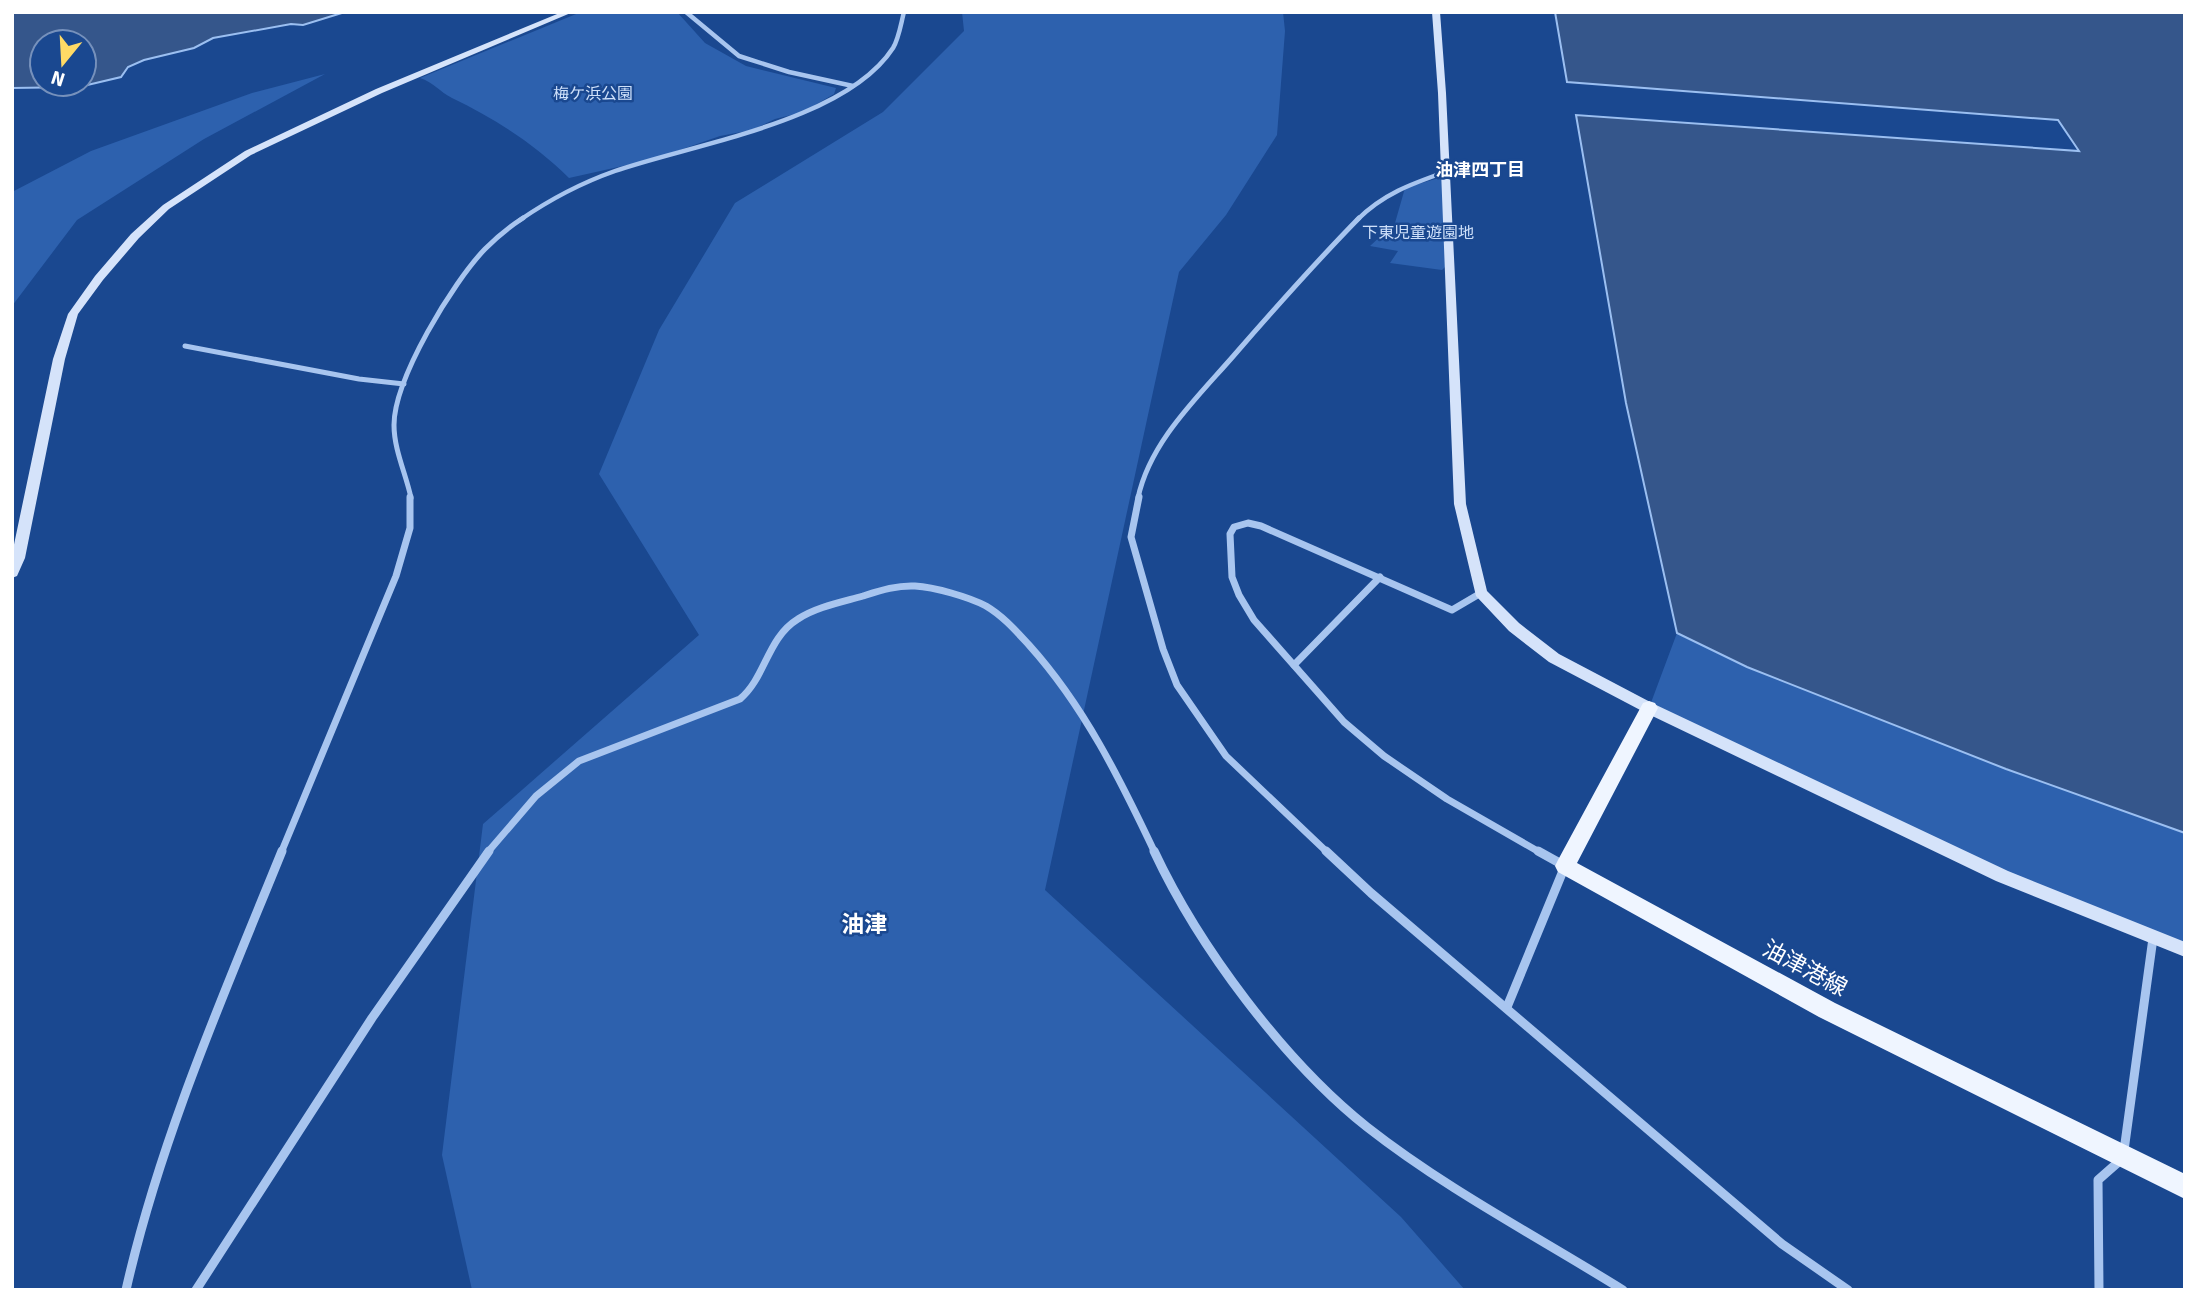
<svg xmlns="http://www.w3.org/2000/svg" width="2197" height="1302" viewBox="0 0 2197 1302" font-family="Signika,'Noto Sans JP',sans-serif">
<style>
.green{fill:#2d61ae}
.water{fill:#35568b;stroke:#9bbff1;stroke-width:2;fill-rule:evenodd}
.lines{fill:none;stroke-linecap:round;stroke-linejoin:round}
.street-far3{stroke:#a8c5ef;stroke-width:4.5}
.street-far2{stroke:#a8c5ef;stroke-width:5}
.street-far1{stroke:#a8c5ef;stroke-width:7}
.street{stroke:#a8c5ef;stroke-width:9}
.secondary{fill:#d5e3fa;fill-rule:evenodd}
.primary{fill:#eff5ff;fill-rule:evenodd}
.labels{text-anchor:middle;stroke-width:5;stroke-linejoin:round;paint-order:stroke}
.far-park-label{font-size:16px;fill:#cee0fa;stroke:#1a4890}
.far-neighbourhood-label{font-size:18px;font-weight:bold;fill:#fff;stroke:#1a4890}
.quarter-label{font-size:23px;font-weight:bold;fill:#fff;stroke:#1a4890}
.near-street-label{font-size:23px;fill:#fff;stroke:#1a4890}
</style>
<rect width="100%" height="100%" fill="#1a4890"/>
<g class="green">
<path d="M581,12H677L705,43L746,66L836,88L834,94L803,112L775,119L752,130L720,136L654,159L569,178C536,145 494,118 452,98C440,92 433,82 420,78Z"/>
<path d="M962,12H1283L1285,31L1277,135L1226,215L1179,272L1045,890L1401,1217L1465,1290H472L442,1155L483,824L699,635L599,474L659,330L735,203L883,112L964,31Z"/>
<path d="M325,74L204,139L77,220L12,306V192L91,151L252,93Z"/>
<path d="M1442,177L1448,264L1442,270L1390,263L1398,251L1370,246L1395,223L1405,188Z"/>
<path d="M1677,633L1747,667L2006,769L2185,833V950L2002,876L1649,708Z"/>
</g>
<g class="water">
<path d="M12,12H345L303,25L291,24L213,38L194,48L144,60L128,67L121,77L79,87L12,88ZM42,42H84V84H42Z"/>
<path d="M1555,12H2185V833L2006,769L1747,667L1677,633L1626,403L1576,115L2079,151L2058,120L1567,82Z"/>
</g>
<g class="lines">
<g class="street-far3">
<path d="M686,12L739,56L789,72L853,86"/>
<path d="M520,220C549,200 581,183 615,171C693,144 846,121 893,48C899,38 901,23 904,12"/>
<path d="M1357,220C1383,194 1411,184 1445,172"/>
</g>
<g class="street-far2">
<path d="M185,346L359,379L404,384"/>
<path d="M411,498C406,474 394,450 394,425C394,379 453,282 485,249C496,238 509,227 523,218"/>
<path d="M1138,498C1150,441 1199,396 1236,353C1276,307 1316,262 1359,218"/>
</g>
<g class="street-far1">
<path d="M1139,497L1131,537L1163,649L1177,685L1226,756L1328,853"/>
<path d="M1481,593L1452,610L1261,526L1248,523L1234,527L1230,534L1232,577L1239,595L1254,620L1344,722L1384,756L1447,799L1541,853"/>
<path d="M1294,665L1380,577"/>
<path d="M281,853L396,576L410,528V497"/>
<path d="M487,853L536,796L579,761L740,699C766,677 767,638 798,619C816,607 842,602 863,596C879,591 897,585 915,586C934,587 969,597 986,606C1003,616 1016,631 1029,645C1084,706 1120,779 1155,853"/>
</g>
<g class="street">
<path d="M1154,851C1199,947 1284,1061 1367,1127C1446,1189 1538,1237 1623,1290"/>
<path d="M1326,851L1371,893L1782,1244L1848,1290"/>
<path d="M1507,1007L1565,866L1538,851"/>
<path d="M126,1290C160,1139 224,994 282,851"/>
<path d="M196,1290L372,1018L489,851"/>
<path d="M2099,1290L2098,1180L2123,1158L2153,938"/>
</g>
<g class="secondary">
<path d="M562,12H573L382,93L251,155L169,209L139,238L103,280L78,314L65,359L25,558L17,576L12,578V554L53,359L68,314L95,276L131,234L163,205L245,151L376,89Z"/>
<path d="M1432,12H1440L1446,93L1466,504L1487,591L1519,623L1559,654L1654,704L2008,871L2185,942V957L1996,881L1644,712L1549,662L1509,631L1476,596L1454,504L1438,93Z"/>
</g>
<path class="primary" d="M1649,701L1655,703L1658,708L1577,863L1835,1003L2185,1174V1199L1819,1017L1558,872L1555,866L1558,860L1643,703Z"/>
</g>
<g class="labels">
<g class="far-park-label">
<text x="593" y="99">梅ケ浜公園</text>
<text x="1418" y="238">下東児童遊園地</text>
</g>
<g class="far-neighbourhood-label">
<text x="1480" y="176">油津四丁目</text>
</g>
<g class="quarter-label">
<text x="864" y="932">油津</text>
</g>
<g class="near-street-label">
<text transform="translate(1805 968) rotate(28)" y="8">油津港線</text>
</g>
</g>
<rect width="2197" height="1302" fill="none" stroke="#ffffff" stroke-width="28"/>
<g transform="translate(63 63) rotate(198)"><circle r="33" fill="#1a4890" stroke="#7691bc" stroke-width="2"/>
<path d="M0-5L12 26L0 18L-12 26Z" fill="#ffda65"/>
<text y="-10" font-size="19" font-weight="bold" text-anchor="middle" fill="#ffffff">N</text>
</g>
</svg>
